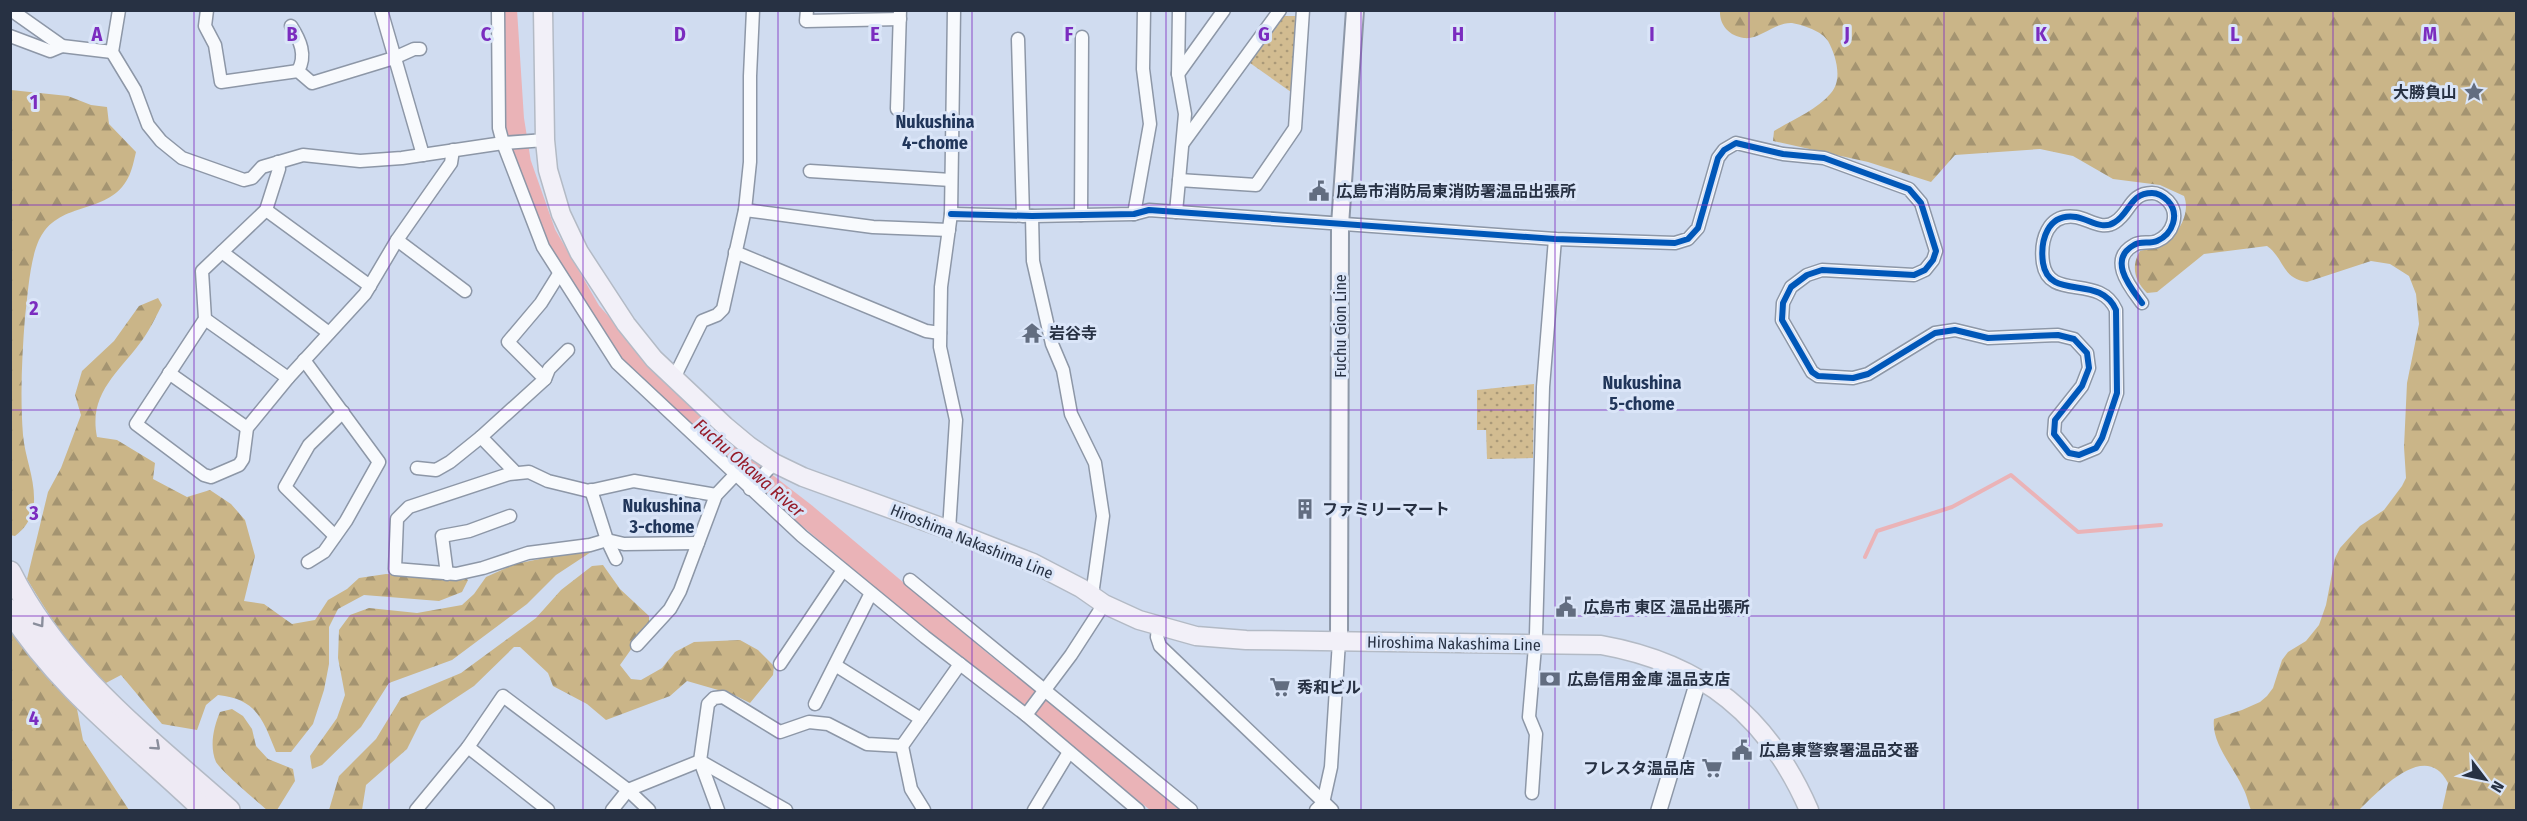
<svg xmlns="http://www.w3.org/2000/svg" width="2527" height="821" viewBox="0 0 2527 821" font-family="'Fira Sans Condensed','Noto Sans JP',sans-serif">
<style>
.forest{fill:url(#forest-firs)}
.park{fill:url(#park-dots)}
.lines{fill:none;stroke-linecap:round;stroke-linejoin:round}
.stream{stroke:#eab3b7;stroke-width:4}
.river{stroke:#eab3b7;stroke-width:22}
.minor-casing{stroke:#8d97a7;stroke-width:15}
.tertiary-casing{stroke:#8d97a7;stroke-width:18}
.secondary-casing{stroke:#8d97a7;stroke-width:20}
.primary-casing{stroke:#b3bac5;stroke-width:21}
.motorway-casing{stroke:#b3bac5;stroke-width:24}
.minor{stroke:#f8fafd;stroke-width:12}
.tertiary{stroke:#f8fafd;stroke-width:15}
.secondary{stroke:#f5f5fa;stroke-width:16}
.primary{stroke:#f2f0f8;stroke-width:18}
.motorway{stroke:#eeeaf4;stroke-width:21}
.cycleway-casing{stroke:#dae5f8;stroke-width:10}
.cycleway{stroke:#0057b8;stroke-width:6}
.oneway{stroke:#8a8e9c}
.grid{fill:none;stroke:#7b2cbf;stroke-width:1.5;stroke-opacity:0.55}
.labels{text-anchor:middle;stroke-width:6;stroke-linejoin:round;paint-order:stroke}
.poi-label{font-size:16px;font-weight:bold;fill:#273143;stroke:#dae5f8;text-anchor:start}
.street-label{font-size:16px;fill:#273143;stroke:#dae5f8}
.neighbourhood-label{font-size:18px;font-weight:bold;fill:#21365a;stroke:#dae5f8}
.water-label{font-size:18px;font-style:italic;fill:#961c2a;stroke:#dae5f8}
.grid-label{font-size:20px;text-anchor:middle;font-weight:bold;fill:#7b2cbf;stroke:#dae5f8;stroke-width:6;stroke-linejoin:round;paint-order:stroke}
</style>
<defs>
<pattern id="forest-firs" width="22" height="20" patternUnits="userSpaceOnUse" patternTransform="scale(1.5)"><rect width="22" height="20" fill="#cab588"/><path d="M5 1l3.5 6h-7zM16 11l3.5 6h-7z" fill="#a49471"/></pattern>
<pattern id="park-dots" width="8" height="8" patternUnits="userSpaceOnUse" patternTransform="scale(1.5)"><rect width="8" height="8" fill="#d2bc91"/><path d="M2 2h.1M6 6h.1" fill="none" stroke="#aa9978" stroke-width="1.8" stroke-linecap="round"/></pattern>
</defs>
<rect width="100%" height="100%" fill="#d0dcf0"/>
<g class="forest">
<path d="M1720,10L2516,11V810H2442L2448,783C2426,739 2379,791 2359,810H2251C2248,803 2247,795 2243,788C2233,766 2211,743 2214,719L2242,710L2260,702L2267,696L2273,688L2282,660L2288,652L2306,641L2319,625L2326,605L2335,558L2340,548L2360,526L2384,510L2402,486L2406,478L2404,447L2407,383L2419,324L2416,294L2409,276L2390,264L2371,261L2307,282C2281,278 2285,259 2267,246L2204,254L2157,292L2147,293C2134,280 2131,266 2140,251C2147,249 2158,248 2163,245C2178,235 2191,213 2184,196L2160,185L2113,179L2073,156L2040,149L1955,155L1931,182L1868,162L1773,141L1774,131C1792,120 1817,110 1831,93C1843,80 1836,55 1828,41C1822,31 1803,25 1792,23C1775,22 1760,40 1744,38C1729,36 1719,25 1720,10Z"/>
<path d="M11,90L68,96L91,105L107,107L109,124L136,152C134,160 132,171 128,178C109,214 65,201 43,233C30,251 28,294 25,317C22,355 20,396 23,435C25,458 35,478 34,502C33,516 26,528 15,536L10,535Z"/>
<path d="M158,298L162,305C156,316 151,328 143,339C120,372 88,392 97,437L117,440L155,463L153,479L187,497L210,490L231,504L245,520L255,556L244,601L264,604L292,624L315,620L328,600L347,589L359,578L386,574L464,577L468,580L462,592L439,601L364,595L338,609L329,627V664L324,690L313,724L291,752H276C263,720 257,699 218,695L206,705L197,730L162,724L121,675L104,684C73,651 50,618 27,579L48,492L61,468L81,415L75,395L82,371L114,341L139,306Z"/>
<path d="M589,549L591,552L556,575L527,604L452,660L389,683L361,727L322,765L312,769L310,756L337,718L345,695L338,658L339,630L350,615L369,608L417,613L462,605L474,594L486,577L515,564Z"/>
<path d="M603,565L620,589L649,616V624L620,665L631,679L641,680L662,668L675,652L694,642L740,640L758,650L774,666L773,675L750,703L732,694L687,681L670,696L606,720L587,704L553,686L548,673L520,647H514L474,686L421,721L407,749L366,785L362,810H329L339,776L376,739L401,698L461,673L536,618L561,590L592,566Z"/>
<path d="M11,629L48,678L77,709L83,740L129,810H11Z"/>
<path d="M232,709L243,716L252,729L256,746L268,759L293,769L295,781L277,810H267C257,801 222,772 216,762C209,746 214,726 220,712Z"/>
</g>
<g class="park">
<path d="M1282,16H1296L1291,92L1250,63Z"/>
<path d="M1534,384L1533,458L1487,459L1486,430H1477V390Z"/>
</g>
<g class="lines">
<path class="stream" d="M1865,557L1877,531L1952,507L2011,475L2078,532L2161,525"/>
<path class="river" d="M506,10L513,119L520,163L545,234L590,312L661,391L738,462L805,514L982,663L1168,810"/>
<g class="minor-casing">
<g id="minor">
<path d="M11,10L62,46L112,52"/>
<path d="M119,10L112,52L135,90L148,125L161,141L182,158L244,180L252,178L262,167L303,155L360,161L402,158L503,143L545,140"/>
<path d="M207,10L205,26L215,45L221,82L298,71L312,83L394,58L414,49H420"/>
<path d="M381,10L423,155"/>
<path d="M498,10L499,128L503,143L543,247L617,363L802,536L925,637L1026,715L1138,810"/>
<path d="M807,10L806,21L900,19"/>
<path d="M291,26C300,40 307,55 298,71"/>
<path d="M10,36L50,51L62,46"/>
<path d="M1018,39L1023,216"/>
<path d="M1178,74L1224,10"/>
<path d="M897,109L900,10"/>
<path d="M1183,143L1280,10"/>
<path d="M278,162L279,169L266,210L202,271L205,319L136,424L204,475L211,477L239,465L243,459L247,428L288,378L365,294L397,240L451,163L453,150"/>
<path d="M810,171L951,180"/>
<path d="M1179,180L1185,114L1178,74L1179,10"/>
<path d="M266,210L370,286"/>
<path d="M745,210L873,227L949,230"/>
<path d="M1176,212L1179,180L1256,185L1295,128L1303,10"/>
<path d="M951,214L1032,216L1134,214L1149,210L1555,239L1675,243L1688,239L1698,228L1718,158L1724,150L1736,143L1783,154L1824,158L1909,189L1921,203L1936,251L1933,260L1925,270L1914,275L1822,270L1807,275L1791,287L1783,303L1782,320L1812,372L1818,376L1853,378L1868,374L1935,333L1955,330L1988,338L2058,335L2074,339L2087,353L2089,368L2082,386L2055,420L2054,434L2069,453L2079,455L2096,448L2102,438L2117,393L2116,310C2100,273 2049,302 2043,263C2040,241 2047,213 2076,217C2089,219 2102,231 2115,222C2130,213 2130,193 2152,193C2158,193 2164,197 2168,201C2180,214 2173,234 2157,241C2150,244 2140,241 2134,245C2107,260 2131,288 2142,303"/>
<path d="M1134,214L1150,124L1143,69L1144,10"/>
<path d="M1081,215L1082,37"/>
<path d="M1032,216L1033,261L1052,344L1063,370L1071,414L1095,463L1103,516L1093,588L1088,593"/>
<path d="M397,240L465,291"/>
<path d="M222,252L329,333"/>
<path d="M735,252L926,331L940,333"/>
<path d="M205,319L288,378"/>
<path d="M304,360L379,462L346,521L324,552L308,562"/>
<path d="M169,373L247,428"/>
<path d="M674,378L702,321L717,315L723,309L745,210L750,162V76L753,10"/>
<path d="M545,379L549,369L568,350"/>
<path d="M481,437L516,473"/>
<path d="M417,468L436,470L450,462L481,437L545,379L508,342L541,303L559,274"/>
<path d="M750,489L774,463"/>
<path d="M591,490L607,540L616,559"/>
<path d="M949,530L956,420L940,347L941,287L951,214L954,10"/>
<path d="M335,536L285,487L309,445L343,412"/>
<path d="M698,543L624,544L607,540L590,545L528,553L483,568L456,574L395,569L397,519L409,507L509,474L529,472L548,481L589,491L634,481L716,495"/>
<path d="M447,574L442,536L469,531L510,516"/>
<path d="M910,580L1191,810"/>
<path d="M1158,627L1157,637L1160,646L1332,810"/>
<path d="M637,645L670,609L680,591L716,495L735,475"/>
<path d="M780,664L843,570"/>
<path d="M835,665L921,719"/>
<path d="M815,704L871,593"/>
<path d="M1026,715L1071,655L1104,604"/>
<path d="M902,746L911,789L924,810"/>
<path d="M468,747L548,810"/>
<path d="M1532,793L1536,734L1529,717L1536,635L1543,387L1555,239"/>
<path d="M416,810L468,747L503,696L628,790L649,810"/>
<path d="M612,810L628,790L700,761L786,810"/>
<path d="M718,810L700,761L708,704L714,698L723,697L780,732L809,722L828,724L867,744L902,746L960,664"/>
<path d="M1034,810L1069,752"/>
<path d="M1316,810L1323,803L1331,767L1339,641"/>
</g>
</g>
<g class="tertiary-casing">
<path id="tertiary" d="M1659,810L1699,678"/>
</g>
<g class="secondary-casing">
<path id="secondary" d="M1339,641L1340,225L1355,10"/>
</g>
<g class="primary-casing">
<path id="primary" d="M543,10L545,140L548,170L561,214L579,252L626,324L654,359L725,426L749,446L774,463L803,477L949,530L1033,563L1081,588L1104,604L1139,620L1196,636L1246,640L1601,645C1703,663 1768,716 1809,810"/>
</g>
<g class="motorway-casing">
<g id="motorway">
<path d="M10,572C59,671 149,739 229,810"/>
<path d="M10,610C61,691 137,745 204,810"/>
</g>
</g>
<use href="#minor" class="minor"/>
<use href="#tertiary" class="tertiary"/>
<use href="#secondary" class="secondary"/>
<use href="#primary" class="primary"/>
<use href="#motorway" class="motorway"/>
<g class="cycleway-casing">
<path id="cycleway" d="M951,214L1032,216L1134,214L1149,210L1555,239L1675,243L1688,239L1698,228L1718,158L1724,150L1736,143L1783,154L1824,158L1909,189L1921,203L1936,251L1933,260L1925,270L1914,275L1822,270L1807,275L1791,287L1783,303L1782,320L1812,372L1818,376L1853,378L1868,374L1935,333L1955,330L1988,338L2058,335L2074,339L2087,353L2089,368L2082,386L2055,420L2054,434L2069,453L2079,455L2096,448L2102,438L2117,393L2116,310C2100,273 2049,302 2043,263C2040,241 2047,213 2076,217C2089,219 2102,231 2115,222C2130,213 2130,193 2152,193C2158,193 2164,197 2168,201C2180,214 2173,234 2157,241C2150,244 2140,241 2134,245C2107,260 2131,288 2142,303"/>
</g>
<use href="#cycleway" class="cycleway"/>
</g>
<defs><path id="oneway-chevron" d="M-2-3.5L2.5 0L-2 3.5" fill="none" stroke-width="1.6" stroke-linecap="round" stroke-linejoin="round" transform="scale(1.5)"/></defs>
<g class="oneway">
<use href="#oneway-chevron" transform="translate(40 623) rotate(55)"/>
<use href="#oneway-chevron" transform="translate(156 746) rotate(42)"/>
</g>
<path class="grid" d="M194,10V810M389,10V810M583,10V810M778,10V810M972,10V810M1166,10V810M1361,10V810M1555,10V810M1749,10V810M1944,10V810M2138,10V810M2333,10V810M10,205H2516M10,410H2516M10,616H2516"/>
<defs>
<g id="sight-bare" transform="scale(1.62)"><path d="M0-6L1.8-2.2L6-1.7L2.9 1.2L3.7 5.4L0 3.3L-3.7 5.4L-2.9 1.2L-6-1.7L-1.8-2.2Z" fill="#626d80" stroke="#dae5f8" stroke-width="2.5" paint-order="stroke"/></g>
<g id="civic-bare" transform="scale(1.62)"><path d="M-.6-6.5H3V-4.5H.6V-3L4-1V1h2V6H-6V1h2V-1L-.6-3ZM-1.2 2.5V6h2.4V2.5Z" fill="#626d80" stroke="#dae5f8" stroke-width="2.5" paint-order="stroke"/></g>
<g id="temple-bare" transform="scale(1.62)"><path d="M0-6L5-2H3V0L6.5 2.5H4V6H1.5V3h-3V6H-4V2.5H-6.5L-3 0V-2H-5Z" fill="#626d80" stroke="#dae5f8" stroke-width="2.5" paint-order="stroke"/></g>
<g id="building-bare" transform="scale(1.62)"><path d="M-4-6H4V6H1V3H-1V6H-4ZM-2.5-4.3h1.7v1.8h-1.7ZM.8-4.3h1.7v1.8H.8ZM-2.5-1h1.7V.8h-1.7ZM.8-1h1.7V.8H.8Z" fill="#626d80" stroke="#dae5f8" stroke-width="2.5" paint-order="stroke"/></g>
<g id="bank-bare" transform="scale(1.62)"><path d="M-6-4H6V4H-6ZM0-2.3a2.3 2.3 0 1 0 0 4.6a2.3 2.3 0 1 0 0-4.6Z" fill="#626d80" stroke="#dae5f8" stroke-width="2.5" paint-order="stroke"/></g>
<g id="supermarket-bare" transform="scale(1.62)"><path d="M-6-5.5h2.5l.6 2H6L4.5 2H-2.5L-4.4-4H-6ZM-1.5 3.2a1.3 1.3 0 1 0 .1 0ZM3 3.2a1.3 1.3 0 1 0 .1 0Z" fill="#626d80" stroke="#dae5f8" stroke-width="2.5" paint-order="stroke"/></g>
</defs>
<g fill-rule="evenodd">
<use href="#sight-bare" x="2474" y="92"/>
<use href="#civic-bare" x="1319" y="191"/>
<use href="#temple-bare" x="1032" y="333"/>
<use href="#building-bare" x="1305" y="509"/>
<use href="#civic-bare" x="1566" y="607"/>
<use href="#bank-bare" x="1550" y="679"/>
<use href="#supermarket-bare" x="1280" y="687"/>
<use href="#civic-bare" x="1742" y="750"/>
<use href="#supermarket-bare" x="1712" y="768"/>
</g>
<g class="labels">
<g class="poi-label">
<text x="2457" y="98" text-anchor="end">大勝負山</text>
<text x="1336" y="197">広島市消防局東消防署温品出張所</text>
<text x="1049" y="339">岩谷寺</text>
<text x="1322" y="515">ファミリーマート</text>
<text x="1583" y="613">広島市 東区 温品出張所</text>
<text x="1567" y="685">広島信用金庫 温品支店</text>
<text x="1297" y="693">秀和ビル</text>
<text x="1759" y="756">広島東警察署温品交番</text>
<text x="1695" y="774" text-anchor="end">フレスタ温品店</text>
</g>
<g class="street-label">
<text transform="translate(1340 326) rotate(-90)" y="6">Fuchu Gion Line</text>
<text transform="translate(972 541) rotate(22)" y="6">Hiroshima Nakashima Line</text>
<text transform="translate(1454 643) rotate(1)" y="6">Hiroshima Nakashima Line</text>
</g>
<g class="neighbourhood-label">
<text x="935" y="128">Nukushina<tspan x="935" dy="21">4-chome</tspan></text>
<text x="1642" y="389">Nukushina<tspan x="1642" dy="21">5-chome</tspan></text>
<text x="662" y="512">Nukushina<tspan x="662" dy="21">3-chome</tspan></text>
</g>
<g class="water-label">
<text transform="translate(749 468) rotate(41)" y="6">Fuchu Okawa River</text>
</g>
</g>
<g class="grid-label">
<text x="97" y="41">A</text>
<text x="292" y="41">B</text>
<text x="486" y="41">C</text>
<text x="680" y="41">D</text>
<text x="875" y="41">E</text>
<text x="1069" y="41">F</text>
<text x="1264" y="41">G</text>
<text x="1458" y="41">H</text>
<text x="1652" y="41">I</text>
<text x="1847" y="41">J</text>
<text x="2041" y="41">K</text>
<text x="2235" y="41">L</text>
<text x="2430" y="41">M</text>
<text x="34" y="109">1</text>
<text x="34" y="315">2</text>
<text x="34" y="520">3</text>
<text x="34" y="725">4</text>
</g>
<rect width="2527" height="821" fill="none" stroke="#273143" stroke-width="24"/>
<g transform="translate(2485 779) rotate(122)" stroke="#dae5f8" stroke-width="4.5" paint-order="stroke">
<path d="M0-4.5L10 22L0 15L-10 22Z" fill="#273143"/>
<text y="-9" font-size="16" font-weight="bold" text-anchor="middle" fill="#273143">N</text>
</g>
</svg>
